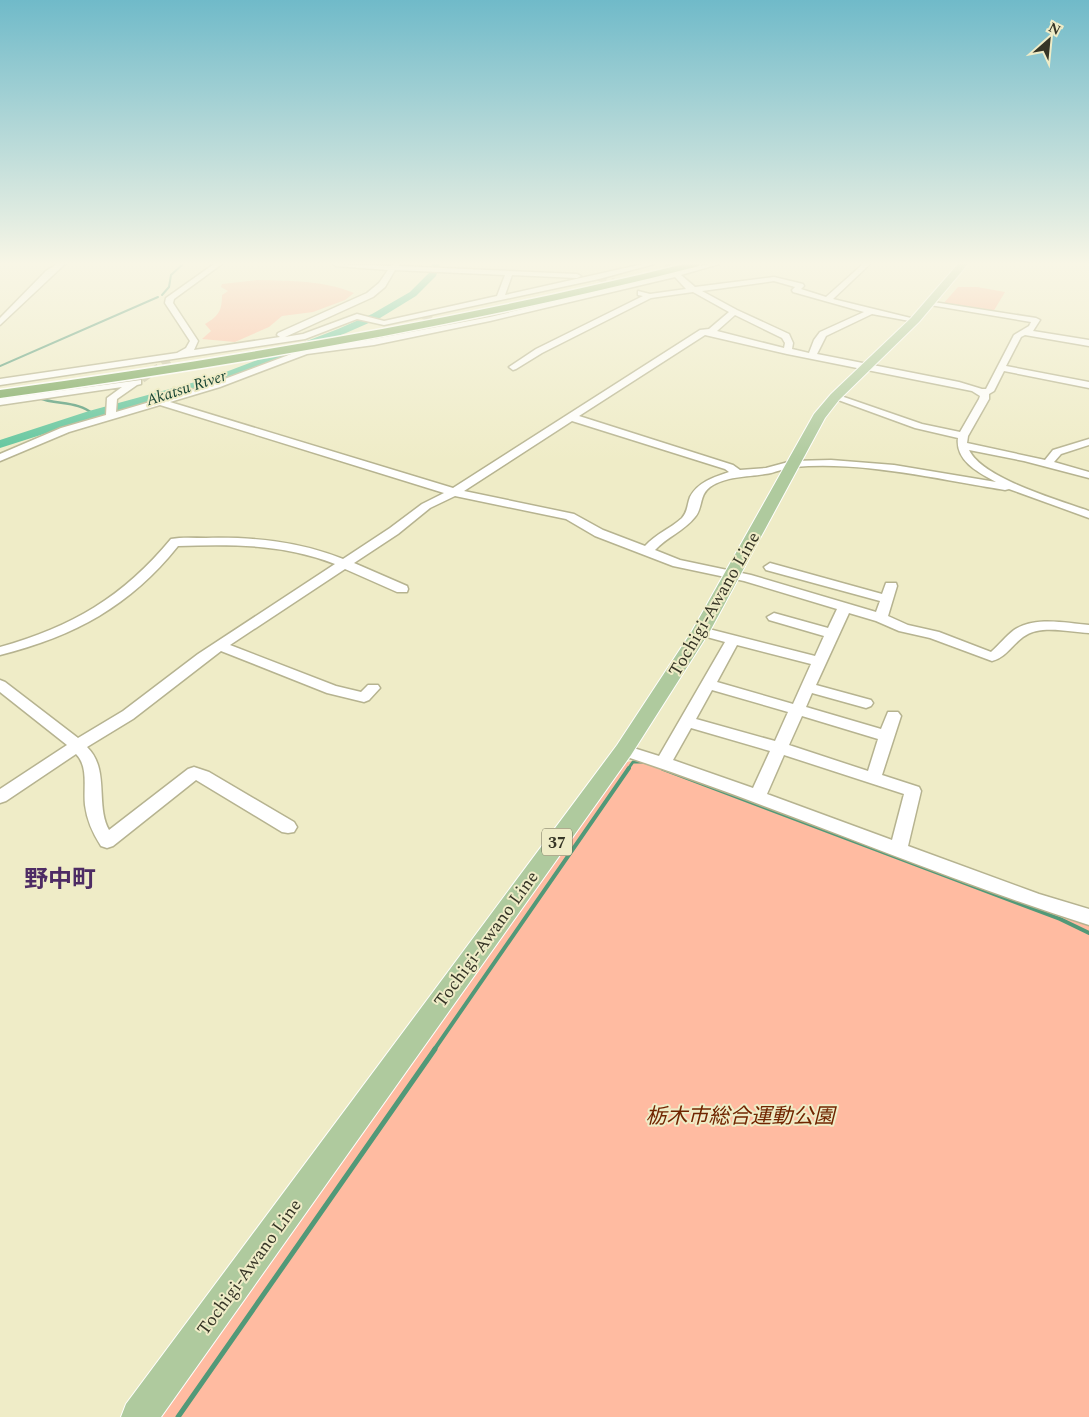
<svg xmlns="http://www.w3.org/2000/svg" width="1089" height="1417" viewBox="0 0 1089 1417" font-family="Spectral,'Noto Sans JP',serif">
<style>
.green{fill:#ffbba1}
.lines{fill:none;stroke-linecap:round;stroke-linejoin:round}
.stream-far4{stroke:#519978;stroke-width:2}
.stream-far3{stroke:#519978;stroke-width:2.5}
.stream-far2{stroke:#519978;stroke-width:3}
.stream-far1{stroke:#519978;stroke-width:4}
.stream{stroke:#519978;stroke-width:5}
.river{fill:#5dc49b;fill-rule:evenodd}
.minor-tunnel{stroke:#cac7a7;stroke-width:8;stroke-dasharray:8 4.5;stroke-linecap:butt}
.minor-casing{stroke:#b6b390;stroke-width:3}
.major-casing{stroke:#fff;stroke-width:2}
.highway-casing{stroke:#fff;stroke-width:3}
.minor{fill:#fff;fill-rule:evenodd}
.major{fill:#afca9e;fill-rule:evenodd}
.highway{fill:#79a65d;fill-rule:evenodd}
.labels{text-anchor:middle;stroke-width:4;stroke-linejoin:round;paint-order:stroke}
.far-water-label{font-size:16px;font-style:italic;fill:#1a4635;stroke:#efecc7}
.shield{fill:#efecc7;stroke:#6e6c56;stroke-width:1}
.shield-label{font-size:16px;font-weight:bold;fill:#363526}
.street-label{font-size:18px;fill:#363526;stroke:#efecc7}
.near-park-label{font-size:21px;font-style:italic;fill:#702500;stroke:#efecc7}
.near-quarter-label{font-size:24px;font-weight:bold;fill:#4e2c64;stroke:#efecc7}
</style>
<rect width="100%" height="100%" fill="#efecc7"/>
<g class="green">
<path d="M258,280C290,281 323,280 354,293L345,300L313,312L282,316L269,327L235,342L202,339L211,331L205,324C219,316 222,310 222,295L228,291L221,287L222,284Z"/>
<path d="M958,287H977L1005,292L993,312L943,304Z"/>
<path d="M636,760H646L1089,924V1417H154L623,763Z"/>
</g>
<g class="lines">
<g class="stream-far4">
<path d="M162,295L169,287L171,275L183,264"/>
<path d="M0,366L158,297"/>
</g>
<path class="stream-far3" d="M39,398C56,405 79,401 93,414"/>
<path class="stream-far2" d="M628,769L633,762H643"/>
<g class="stream-far1">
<path d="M663,769L1060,919L1089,933"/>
<path d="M434,1050L629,768"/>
</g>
<path class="stream" d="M178,1417L435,1049"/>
<path class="river" d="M432,264H440L436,276L416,296L380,318L346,333L218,382L97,417L0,448V440L89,411L210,378L338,329L372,314L410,292L429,273Z"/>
<g class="minor-tunnel">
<path d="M666,264L674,272"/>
<path d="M599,277L623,286"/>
<path d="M424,315L442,328"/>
<path d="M142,379L171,359"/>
</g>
<g class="minor-casing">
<g id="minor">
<path d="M57,264H65L0,325V318L46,271Z"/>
<path d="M214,264H222L174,299L173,303L198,341L194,350L280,337L277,335L278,333L367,293L379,283L388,270L336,266L333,264L391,266L393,264H399L398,266L577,274L581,276L577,278L512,275L505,295L643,264H654L599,279L384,325L357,319L305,339L0,385V379L177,353L186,348L190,341L165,303L166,298ZM395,270L505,275L497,296L384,321L357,314L303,334L285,337L373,297L385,287Z"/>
<path d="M708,264H719L681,275L695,287L774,277L803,284L804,286L801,289L826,297L863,264H870L833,299L919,320L915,322L872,314L826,336L817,354L959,382L982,389H986L1014,335L1029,326L1031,322L930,305L926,303L927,301L1036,318L1040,320L1033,331L1089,340V346L1025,335L1021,337L1006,366L1089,382V388L1004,371L994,391L989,394V399L968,436L967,443L1045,460L1053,450L1089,439V445L1061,454L1054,462L1089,472V478L1024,461L969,450C983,479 1059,500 1089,511V518L1009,489L1005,490C936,479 864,461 794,467C784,468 775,473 765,474C747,477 726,476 710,487C699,495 703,508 695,517C684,531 667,537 655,550L680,560L751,575L876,612L880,601L766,570L764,567L770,563L882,594L886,583H896L897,586L888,616L908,625L939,632L991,652C999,645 1006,636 1014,630C1035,616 1066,623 1089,625V633C1069,632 1040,624 1023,637C1012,645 1005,658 992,661L930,638L899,631L876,621L849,613L816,685L871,700L873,703L871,706L866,708L812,693L806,707L881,729L888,712H898L901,716L882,775L919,787L921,791L908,846L1039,894L1089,909V925C929,874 777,806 618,754L616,750L618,746L624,745L659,756L725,642L696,634L694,631L696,628L701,627L815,656L824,636L769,620L767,617L774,613L828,628L837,609L744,581L673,566L595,536L566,519L455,496L430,508L398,534L354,563L407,586L408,589L407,592H397L345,569L230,645L336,686L361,692L368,685H378L380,688L369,700L364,702L327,693L221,651L133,719L87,747C110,769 95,805 109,830L188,769L194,767L209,772L294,822L297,827L294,832L288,833L282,832L196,780L113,846L107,848L101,846C92,832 87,820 85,805C83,788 89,767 76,754L6,801L0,803V789L67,745L0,692V680L5,682L78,738L123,711L198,654L335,564C284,544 232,544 178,546C130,606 75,636 0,655V647C72,627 123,597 171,539C182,537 194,538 206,538C253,537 298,541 343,559L390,528L422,504L444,493L160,405L69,432L0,461V454L61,428L106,415L107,398L122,387L0,405V399L141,380V384L137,385L117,399L116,412L214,383L302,350L374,339L490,317L671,273V270H674L678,272ZM675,277L686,289L650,294L638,291V295L643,296L536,349L509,367L513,370L516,369L542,353L651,298L693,292L729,312L709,329L700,330L453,488L170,402L220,387L307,354L374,345L490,321ZM774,281L795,287L792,290L793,292L864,312L820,332L814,340L809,353L792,349L793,343L789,334L737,310L702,291ZM735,315L782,338L785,343L784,348L717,331ZM705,335L787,354L972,391L980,396L979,399L960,432L922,424L838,395H832L830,397L915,428L958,438C955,461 979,473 996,482L894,465L831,460L792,461L766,468L740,470L733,465L579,416ZM572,421L725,469L729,472C714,477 698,482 690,497C687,505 688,511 682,518C670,529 657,533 645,546L603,530L574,514L464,491ZM737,645L811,664L793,704L717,682ZM712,690L788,712L775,741L696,719ZM802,716L878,739L868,771L789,745ZM691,728L770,751L753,788L673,760ZM784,755L904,794L892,840L767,794Z"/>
</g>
</g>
<g class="major-casing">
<path id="major" d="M958,264H968L919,322L839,400L825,418L710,631L631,755L161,1417H121L126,1404L617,745L692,631L814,414L831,394L911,318Z"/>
</g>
<g class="highway-casing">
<path id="highway" d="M684,264H700L699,266C468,325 235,366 0,398V390C230,358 458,320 684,264Z"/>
</g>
<use href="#minor" class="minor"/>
<use href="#major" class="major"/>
<use href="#highway" class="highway"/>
</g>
<linearGradient id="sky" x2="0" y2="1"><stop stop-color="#70bac9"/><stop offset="0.57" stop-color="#f8f6e6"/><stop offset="1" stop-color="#f8f6e6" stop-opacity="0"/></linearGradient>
<rect width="1089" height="462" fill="url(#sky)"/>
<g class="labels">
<g class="far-water-label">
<text transform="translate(186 387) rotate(-18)" y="6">Akatsu River</text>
</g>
<rect class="shield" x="542" y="828.5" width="30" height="27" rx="4"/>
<g class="shield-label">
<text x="557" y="848">37</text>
</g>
<g class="street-label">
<text transform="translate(714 604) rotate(-60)" y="6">Tochigi-Awano Line</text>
<text transform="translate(486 939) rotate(-54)" y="6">Tochigi-Awano Line</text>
<text transform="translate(249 1267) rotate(-54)" y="6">Tochigi-Awano Line</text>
</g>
<g class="near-park-label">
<text x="740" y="1123">栃木市総合運動公園</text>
</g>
<g class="near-quarter-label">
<text x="60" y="887">野中町</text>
</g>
</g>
<g transform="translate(1049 40) rotate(27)" stroke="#efecc7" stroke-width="4" paint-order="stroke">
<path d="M0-4L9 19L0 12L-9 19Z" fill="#363526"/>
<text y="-8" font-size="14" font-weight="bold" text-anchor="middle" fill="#363526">N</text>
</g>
</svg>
